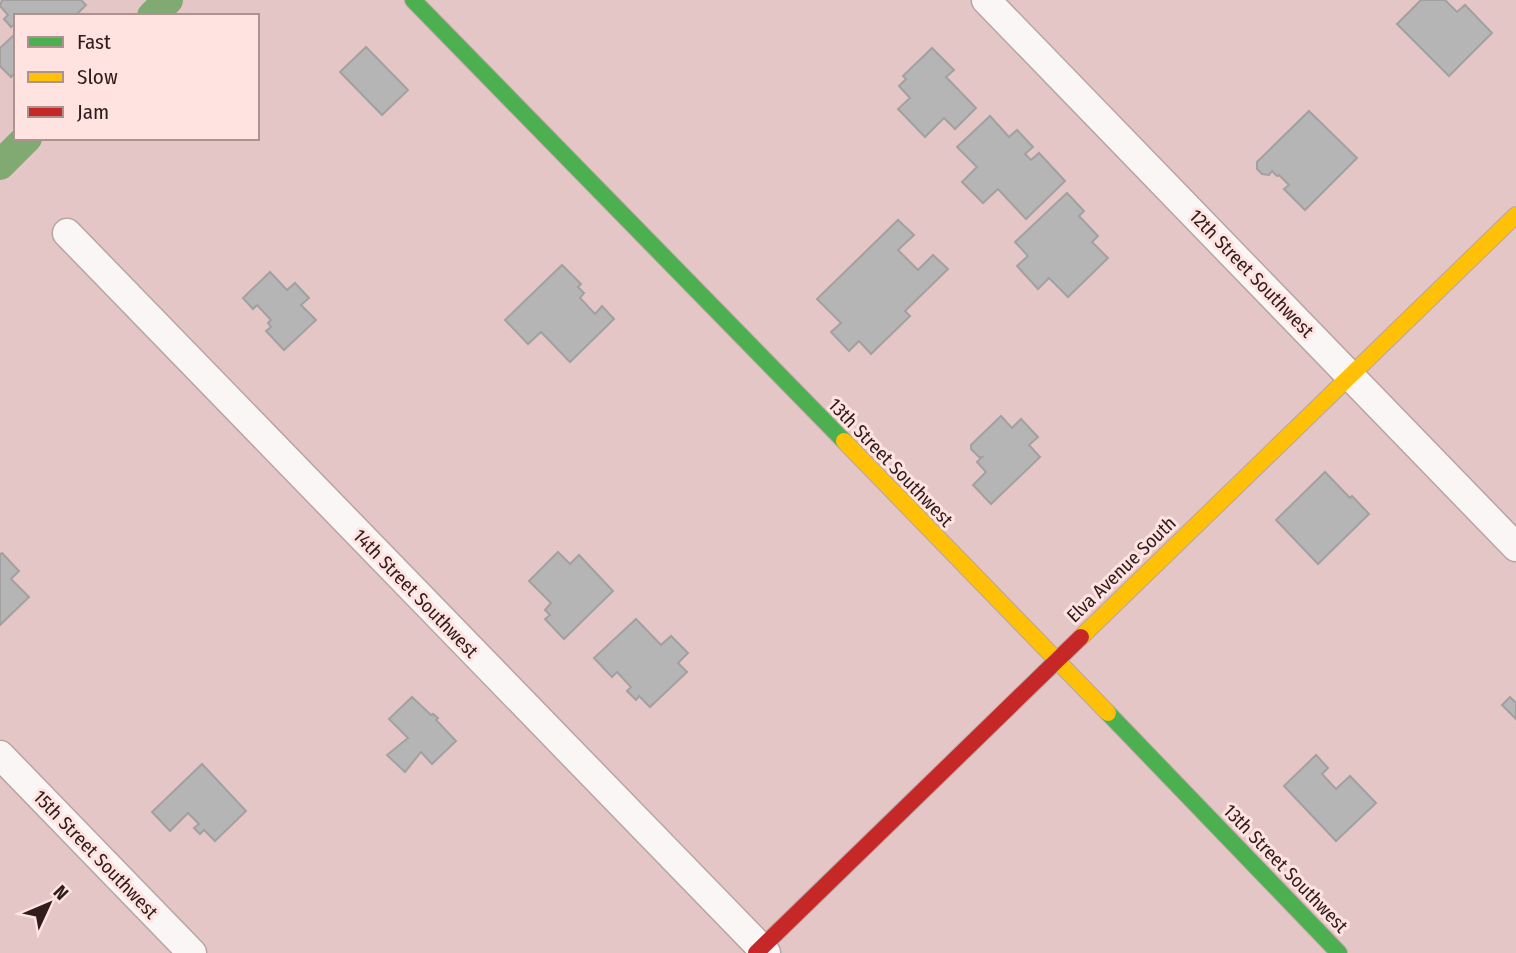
<svg xmlns="http://www.w3.org/2000/svg" width="1516" height="953" viewBox="0 0 1516 953" font-family="'Fira Sans Condensed',sans-serif">
<style>
.lines{fill:none;stroke-linecap:round;stroke-linejoin:round}
.canal{stroke:#80aa72;stroke-width:30}
.building{fill:#b6b5b5;stroke:#a2a0a1;stroke-width:2}
.street-casing{stroke:#baa4a3;stroke-width:31}
.fast-casing{stroke:#baa4a3;stroke-width:18}
.slow-casing{stroke:#baa4a3;stroke-width:18}
.jam-casing{stroke:#baa4a3;stroke-width:18}
.street{stroke:#fbf6f6;stroke-width:28}
.fast{stroke:#4caf50;stroke-width:16}
.slow{stroke:#ffc107;stroke-width:16}
.jam{stroke:#c62828;stroke-width:16}
.labels{text-anchor:middle;stroke-width:6;stroke-linejoin:round;paint-order:stroke}
.street-label{font-size:19px;fill:#2f1c1b;stroke:#ffe3e1}
</style>
<rect width="100%" height="100%" fill="#e3c6c5"/>
<g class="lines">
<g class="canal">
<path d="M152,16L168,0"/>
<path d="M0,165L27,138"/>
</g>
</g>
<g class="building">
<path d="M2,0H81L86,5L75,16H16V23L11,27L4,19L8,15L0,6Z"/>
<path d="M1421,0H1445L1457,12L1465,5L1492,33L1449,76L1397,24Z"/>
<path d="M16,33V72L11,77L0,66V48Z"/>
<path d="M366,47L408,90L382,115L340,72Z"/>
<path d="M932,48L954,70L946,77L976,108L955,129L944,118L925,137L898,109L910,98L899,86L906,79L903,76Z"/>
<path d="M1309,111L1357,158L1305,210L1284,189L1289,185L1279,175L1277,176L1272,171L1269,175L1262,174L1257,169V162Z"/>
<path d="M990,116L1009,137L1017,130L1033,147L1025,154L1031,160L1039,153L1065,181L1026,219L998,189L983,203L962,182L977,167L957,147Z"/>
<path d="M1067,193L1084,211L1079,216L1098,236L1092,242L1108,258L1068,297L1049,278L1038,289L1017,266L1028,256L1015,242Z"/>
<path d="M898,220L914,235L898,250L918,270L933,255L948,269L905,311L910,316L871,354L859,341L849,351L831,332L841,323L817,299Z"/>
<path d="M562,265L581,284L578,287L584,293L580,298L595,314L602,306L614,319L570,362L541,332L528,344L505,320Z"/>
<path d="M270,272L287,290L295,283L309,298L301,305L316,320L284,350L266,331L271,327L268,323L271,320L257,305L253,309L243,298Z"/>
<path d="M1001,416L1012,428L1021,419L1038,437L1029,445L1040,457L991,504L973,485L986,472L977,462L982,457H979L971,449V445Z"/>
<path d="M1325,472L1350,498L1352,496L1369,514L1318,564L1276,520Z"/>
<path d="M558,552L570,564L579,555L613,591L564,639L545,619L550,615L545,610L551,603L529,581Z"/>
<path d="M2,553L19,571L11,579L29,597L0,625V554Z"/>
<path d="M636,619L661,645L671,636L688,653L678,663L687,672L650,707L639,696L636,700L627,691L631,687L617,672L612,677L594,658Z"/>
<path d="M412,697L431,715L433,714L438,718L436,720L456,741L432,764L421,752L405,772L387,755L408,738L389,719Z"/>
<path d="M1510,697L1516,703V719L1502,705Z"/>
<path d="M1316,755L1328,768L1322,774L1336,789L1350,776L1376,803L1336,841L1284,786Z"/>
<path d="M202,764L246,811L215,841L204,830L200,834L194,828L199,824L188,813L170,831L152,812Z"/>
</g>
<g class="lines">
<g class="street-casing">
<g id="street">
<path d="M986,0L1516,547"/>
<path d="M67,233L766,953"/>
<path d="M0,755L192,953"/>
</g>
</g>
<g class="fast-casing">
<g id="fast">
<path d="M413,0L844,441"/>
<path d="M1108,713L1339,953"/>
</g>
</g>
<g class="slow-casing">
<g id="slow">
<path d="M844,441L1108,713"/>
<path d="M1081,637L1516,215"/>
</g>
</g>
<g class="jam-casing">
<path id="jam" d="M756,953L1081,637"/>
</g>
<use href="#street" class="street"/>
<use href="#fast" class="fast"/>
<use href="#slow" class="slow"/>
<use href="#jam" class="jam"/>
</g>
<g class="labels">
<g class="street-label">
<text transform="translate(1252 273) rotate(46)" y="7">12th Street Southwest</text>
<text transform="translate(891 462) rotate(46)" y="7">13th Street Southwest</text>
<text transform="translate(1121 569) rotate(-44)" y="7">Elva Avenue South</text>
<text transform="translate(416 593) rotate(46)" y="7">14th Street Southwest</text>
<text transform="translate(96 854) rotate(46)" y="7">15th Street Southwest</text>
<text transform="translate(1286 868) rotate(46)" y="7">13th Street Southwest</text>
</g>
</g>
<rect x="14" y="14" width="245" height="126" fill="#ffe3e1" stroke="#ac9392" stroke-width="2"/>
<rect x="28" y="37" width="35" height="10" fill="#4caf50" stroke="#ac9392" stroke-width="2"/>
<text x="77" y="49" font-size="21" fill="#2f1c1b">Fast</text>
<rect x="28" y="72" width="35" height="10" fill="#ffc107" stroke="#ac9392" stroke-width="2"/>
<text x="77" y="84" font-size="21" fill="#2f1c1b">Slow</text>
<rect x="28" y="107" width="35" height="10" fill="#c62828" stroke="#ac9392" stroke-width="2"/>
<text x="77" y="119" font-size="21" fill="#2f1c1b">Jam</text>
<g transform="translate(49 904) rotate(46)" stroke="#ffe3e1" stroke-width="5" paint-order="stroke">
<path d="M0-5L12 26L0 18L-12 26Z" fill="#2f1c1b"/>
<text y="-10" font-size="19" font-weight="bold" text-anchor="middle" fill="#2f1c1b">N</text>
</g>
</svg>
